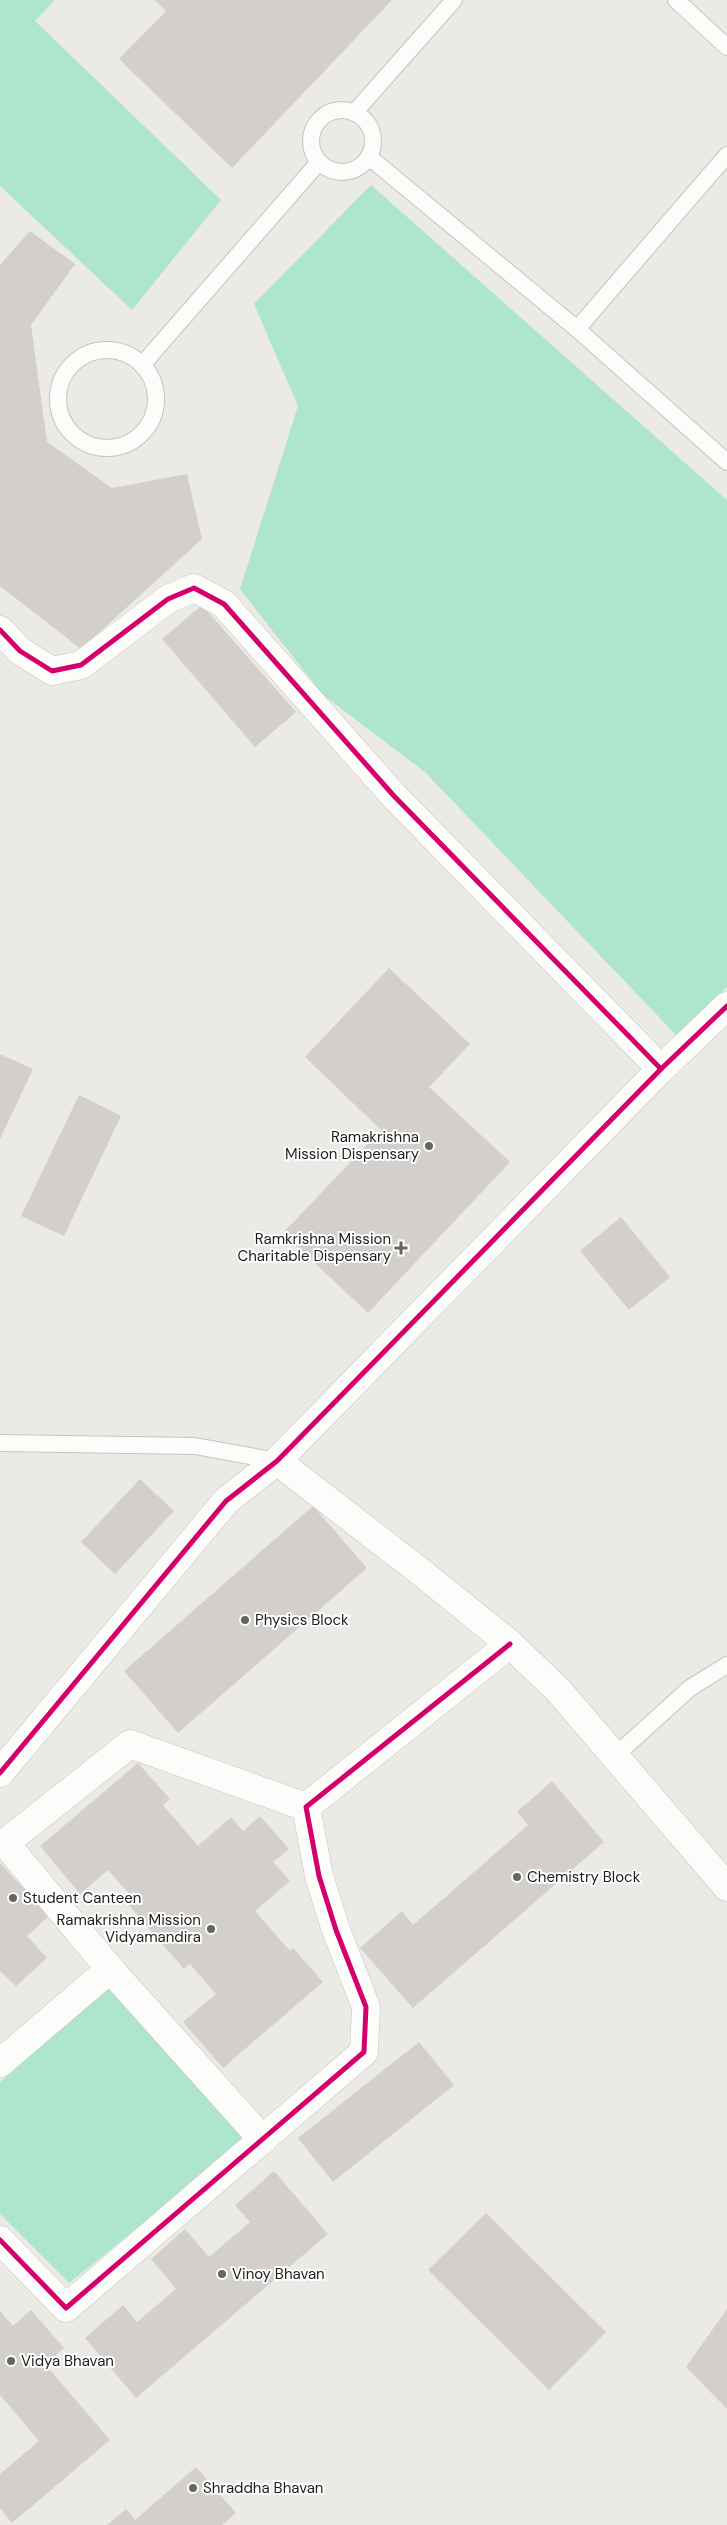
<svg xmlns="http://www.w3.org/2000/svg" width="727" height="2525" viewBox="0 0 727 2525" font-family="'DM Sans',sans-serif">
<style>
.pitch{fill:#aee6cd}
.building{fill:#d3d0cc}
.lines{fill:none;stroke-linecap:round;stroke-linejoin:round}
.lane-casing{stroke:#c4c4c1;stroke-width:18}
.street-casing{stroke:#c4c4c1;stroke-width:29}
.lane{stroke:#fcfcfb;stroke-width:16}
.street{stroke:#fcfcfb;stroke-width:28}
.cycleway-casing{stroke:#fff;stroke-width:8}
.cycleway{stroke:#d6006c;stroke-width:5}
.poi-dot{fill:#656563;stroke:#fff;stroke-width:2}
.labels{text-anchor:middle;stroke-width:4;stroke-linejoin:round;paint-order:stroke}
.poi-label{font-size:15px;fill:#1d1d1d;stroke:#fff;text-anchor:start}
</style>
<rect width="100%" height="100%" fill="#eceae5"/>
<g class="pitch">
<path d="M0,0H55L35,21L221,200L132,310L0,186Z"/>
<path d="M371,185L727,500V987L677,1036L425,772L323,695L240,589L298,406L254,304Z"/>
<path d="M107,1987L246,2140L69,2283L0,2214V2082Z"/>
</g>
<g class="building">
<path d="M154,0H392L232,168L119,59L166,11Z"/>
<path d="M30,231L75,264L31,325L47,442L112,488L187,474L202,539L81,649L0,586V265Z"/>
<path d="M202,605L296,712L255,747L162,639Z"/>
<path d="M389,968L470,1044L429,1087L510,1162L368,1313L283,1233L381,1130L305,1057Z"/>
<path d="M0,1054L33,1069L0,1139Z"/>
<path d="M79,1095L121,1116L64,1236L21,1216Z"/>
<path d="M621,1217L670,1277L629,1310L580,1251Z"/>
<path d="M140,1479L174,1511L115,1574L81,1542Z"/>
<path d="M313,1506L367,1568L178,1733L124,1671Z"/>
<path d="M138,1763L170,1799L163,1805L198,1846L231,1817L243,1831L260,1816L289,1849L273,1862L290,1881L255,1911L290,1951L293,1948L323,1982L223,2068L183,2022L216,1994L190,1964L184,1969L127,1903L133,1898L108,1870L80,1894L40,1846Z"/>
<path d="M552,1781L604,1842L413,2008L360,1948L402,1911L413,1925L528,1825L517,1812Z"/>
<path d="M0,1863L49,1916L27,1936L47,1958L16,1986L0,1971Z"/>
<path d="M419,2042L454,2085L333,2182L298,2138Z"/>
<path d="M274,2171L328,2234L136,2398L85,2338L123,2305L137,2322L176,2289L151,2259L185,2229L209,2257L250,2222L235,2205Z"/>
<path d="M486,2213L606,2332L549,2390L428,2270Z"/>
<path d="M727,2309V2409L686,2367Z"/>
<path d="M31,2310L64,2348L45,2364L110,2440L12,2523L0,2508V2474L39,2441L0,2395V2311L13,2326Z"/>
<path d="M196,2467L236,2513L222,2525H107L126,2509L135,2520Z"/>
</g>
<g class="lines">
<g class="lane-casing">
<g id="lane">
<path d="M676,0L727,47"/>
<circle cx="342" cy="141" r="31"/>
<path d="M354,113L454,0"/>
<path d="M369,157L577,329L727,462"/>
<path d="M577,329L727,155"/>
<circle cx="107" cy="399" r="49"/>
<path d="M142,365L319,162"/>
<path d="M0,1443L195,1446L277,1461"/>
<path d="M615,1756L690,1688L727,1665"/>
</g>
</g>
<g class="street-casing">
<g id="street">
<path d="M0,630L20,651L52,671L81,665L168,599L194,588L224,604L394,796L661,1069"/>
<path d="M277,1461L422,1573L510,1644L558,1690L727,1887"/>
<path d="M0,1773L226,1501L277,1461L661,1069L727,1006"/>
<path d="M110,1969L5,1843L130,1744L306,1807"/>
<path d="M0,2063L110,1969L263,2140"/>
<path d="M0,2240L66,2308L364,2052L366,2007L336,1930L319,1876L306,1807L510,1644"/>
</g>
</g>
<use href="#lane" class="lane"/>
<use href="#street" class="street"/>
<g class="cycleway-casing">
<g id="cycleway">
<path d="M0,630L20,651L52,671L81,665L168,599L194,588L224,604L394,796L661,1069"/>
<path d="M0,1773L226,1501L277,1461L661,1069L727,1006"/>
<path d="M0,2240L66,2308L364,2052L366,2007L336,1930L319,1876L306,1807L510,1644"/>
</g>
</g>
<use href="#cycleway" class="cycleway"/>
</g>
<g class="poi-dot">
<circle cx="429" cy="1146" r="5"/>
<path d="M398.5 1240.5h5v5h5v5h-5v5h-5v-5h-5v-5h5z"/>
<circle cx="245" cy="1620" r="5"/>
<circle cx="517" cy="1877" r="5"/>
<circle cx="13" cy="1898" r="5"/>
<circle cx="211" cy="1929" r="5"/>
<circle cx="222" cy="2274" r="5"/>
<circle cx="11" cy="2361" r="5"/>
<circle cx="193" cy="2488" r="5"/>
</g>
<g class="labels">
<g class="poi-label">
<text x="419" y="1142" text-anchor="end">Ramakrishna<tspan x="419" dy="17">Mission Dispensary</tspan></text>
<text x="391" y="1244" text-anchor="end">Ramkrishna Mission<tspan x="391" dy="17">Charitable Dispensary</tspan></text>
<text x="255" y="1625">Physics Block</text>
<text x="527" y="1882">Chemistry Block</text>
<text x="23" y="1903">Student Canteen</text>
<text x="201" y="1925" text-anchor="end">Ramakrishna Mission<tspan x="201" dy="17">Vidyamandira</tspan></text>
<text x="232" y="2279">Vinoy Bhavan</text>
<text x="21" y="2366">Vidya Bhavan</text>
<text x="203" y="2493">Shraddha Bhavan</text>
</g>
</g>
</svg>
